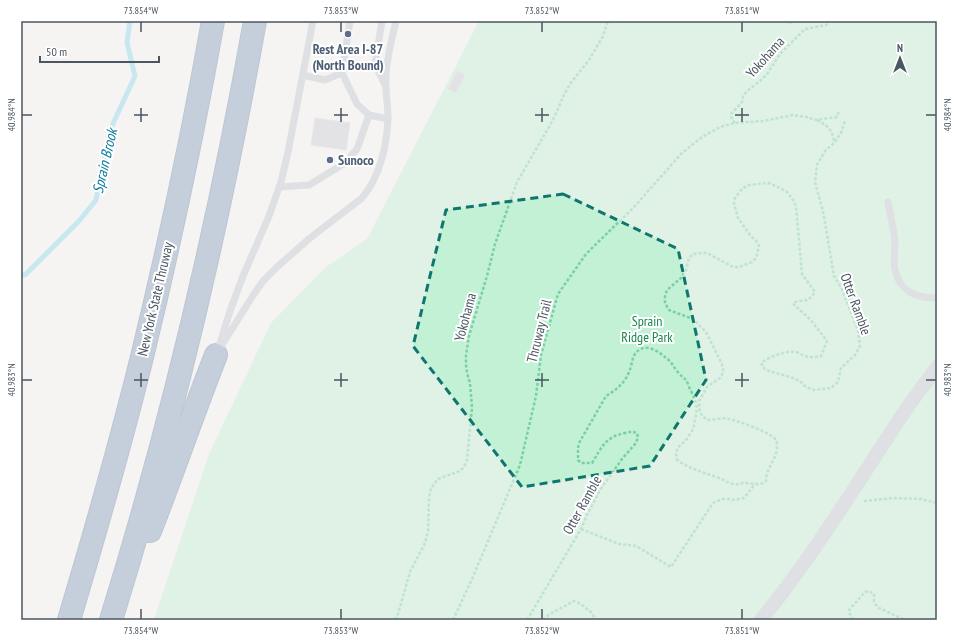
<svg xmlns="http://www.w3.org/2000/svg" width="958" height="641" viewBox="0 0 958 641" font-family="'PT Sans Narrow',sans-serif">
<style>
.green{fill:#c3f1d5}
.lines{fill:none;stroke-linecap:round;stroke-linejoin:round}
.stream{stroke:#90daee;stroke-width:5}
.building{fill:#cdcfd5;stroke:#d7d9de}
.highway-casing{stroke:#7690ad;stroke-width:24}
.path{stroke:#7ad0a6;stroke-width:2.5;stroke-dasharray:3 2;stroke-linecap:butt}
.lane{stroke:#c1cad2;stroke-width:7}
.street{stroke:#c1cad2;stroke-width:14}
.highway{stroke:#8ba5c1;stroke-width:22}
.marked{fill:none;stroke:#0f766e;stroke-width:3;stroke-dasharray:8 5;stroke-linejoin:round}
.ticks{fill:none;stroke:#4a5661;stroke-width:1.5}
.service-dot{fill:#5c6f8a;stroke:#fff;stroke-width:1.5}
.labels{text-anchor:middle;stroke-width:4;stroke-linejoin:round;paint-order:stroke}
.service-label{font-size:14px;font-weight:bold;fill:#4e5e75;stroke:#fff}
.street-label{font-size:14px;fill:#4a5661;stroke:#fff}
.park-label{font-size:14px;fill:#17864f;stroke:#fff}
.water-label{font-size:15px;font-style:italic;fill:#0c7c9b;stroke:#fff}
.neatline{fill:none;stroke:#4a5661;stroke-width:1.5}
.ticks-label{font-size:10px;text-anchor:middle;fill:#4a5661}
</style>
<rect width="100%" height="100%" fill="#f5f3f3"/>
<path class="green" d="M479,21H937V620H154L209,454L271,323L326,267L367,239Z"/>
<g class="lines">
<path class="stream" d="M21,276L26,274L79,221L96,200L111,128L135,76L127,43L130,21"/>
</g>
<g class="building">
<path d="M457,71L465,75L456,93L448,89Z"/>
<path d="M315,118L350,123L346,150L311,145Z"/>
</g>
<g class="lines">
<g class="highway-casing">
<g id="highway">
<path d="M150,531C173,473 193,413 216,355"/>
<path d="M69,620C95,533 120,446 142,357C169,246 193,134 213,21"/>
<path d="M111,620C172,424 219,223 255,21"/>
</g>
</g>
<g class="path">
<path d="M785,21L790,23L792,21"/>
<path d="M817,120C828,126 833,130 834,143"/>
<path d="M735,123L732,120L731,114L742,102L743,96L747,91L760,81L767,74L780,54L805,29L826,25L829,23V21"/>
<path d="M864,501L893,498L921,499L937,503"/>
<path d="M581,529L619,544L636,546L671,567L713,503L717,501L723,499H729L734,500L744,498L755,484"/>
<path d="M395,620L398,614L410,572L425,543L428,531L429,498L431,488L438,479L460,471L464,467L467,460L472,408L470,383L467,373L466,365V355L469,336L487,276L495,244L517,182L553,120L564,95L570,84L589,60L603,36L608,21"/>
<path d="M453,620L472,579L520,465L536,396L541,355L558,294L586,254L633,208L682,153L702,137L720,127L735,123L763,121L793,115L806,117L816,120L837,117L839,110"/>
<path d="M527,620L581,529L587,515L600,490L622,459L636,443L638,437L637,433C632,431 630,432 625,433C605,437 602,447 592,463H581L578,460V448L579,443L583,436L606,396C615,391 625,383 629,372C633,364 631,353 641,349C649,345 659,352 665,357C671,361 673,366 677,371C680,375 683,377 686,380C688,383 689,388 691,391C697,403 698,407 695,420C694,423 694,427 693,429C691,433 687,439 684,442C677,448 675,450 677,460C691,470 704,472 719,478C724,480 728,483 733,484C737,485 739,484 742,483C750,482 759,487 766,481C766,469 775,461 777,449C777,447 777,442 776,440C772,433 737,420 728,419C722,417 714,420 707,420L700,413L699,401L707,387L720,378L723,373V367L721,362L706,332L693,319L669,310L665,303V296L667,290L681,278L686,270L689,258L693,254L701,253H707L733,267H739L752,262L756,258L759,246L757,242L750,235L738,218L734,203L735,198L742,189L749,185L769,183L786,191L792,198L796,206L802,274L815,292C807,305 803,298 793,303C796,308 799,308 802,312C812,320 819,331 827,341L821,356C816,357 811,358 805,356C802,355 799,353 796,352C786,350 770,357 762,362V367L769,371L790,377L800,381L806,387L814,390L831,388L838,382L841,368L855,355L860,346L858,330L841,287L834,276L823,211L815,182L817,165L825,151L834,143L841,133L845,121"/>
<path d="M543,620L550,614L574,601L581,604L591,612L596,620"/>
<path d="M853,620L849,612V610L865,592L869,591L874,594V601L877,607L905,620"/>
</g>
<g class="lane">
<path d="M382,21L375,64L385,85"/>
<path d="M342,73L357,104L369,115L388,119"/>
<path d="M303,75L325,80L342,73L350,21"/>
<path d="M279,187L309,185L345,163L357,149L369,115"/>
<path d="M888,202C890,215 894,229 895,242C895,251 893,262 895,270C900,292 916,298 937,298"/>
<path d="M220,343L230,311L243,276L269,216L281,182L288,152L313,21"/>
<path d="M217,353L252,297L263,281L277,267L310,238L362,198C380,177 387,145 388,118C388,105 385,91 386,78C386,59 392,40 396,21"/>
</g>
<path class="street" d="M761,620C814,555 857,483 903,414C913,398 926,383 937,367"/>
<use href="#highway" class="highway"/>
</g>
<path d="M0 0H958V641H0ZM563,194L678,249L706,380L650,466L522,487L413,346L446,210Z" fill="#f5f3f3" fill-opacity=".55" fill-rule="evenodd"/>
<path class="marked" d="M563,194L678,249L706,380L650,466L522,487L413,346L446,210Z"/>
<path class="ticks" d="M141,22V32M341,22V32M542,22V32M742,22V32M141,108V122M341,108V122M542,108V122M742,108V122M22,115H32M134,115H148M334,115H348M535,115H549M735,115H749M926,115H936M141,373V387M341,373V387M542,373V387M742,373V387M22,380H32M134,380H148M334,380H348M535,380H549M735,380H749M926,380H936M141,609V619M341,609V619M542,609V619M742,609V619"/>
<g class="service-dot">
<circle cx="348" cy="34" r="4"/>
<circle cx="330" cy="160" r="4"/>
</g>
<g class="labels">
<g class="service-label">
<text x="348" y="54">Rest Area I-87<tspan x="348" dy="16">(North Bound)</tspan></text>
<text x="338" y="165" text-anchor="start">Sunoco</text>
</g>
<g class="street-label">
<text transform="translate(765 57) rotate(-48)" y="5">Yokohama</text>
<text transform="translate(155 299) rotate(-77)" y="5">New York State Thruway</text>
<text transform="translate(856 304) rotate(70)" y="5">Otter Ramble</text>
<text transform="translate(465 317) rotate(-75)" y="5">Yokohama</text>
<text transform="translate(539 331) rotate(-76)" y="5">Thruway Trail</text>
<text transform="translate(582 505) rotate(-61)" y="5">Otter Ramble</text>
</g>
<g class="park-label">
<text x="647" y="326">Sprain<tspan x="647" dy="16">Ridge Park</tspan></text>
</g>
<g class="water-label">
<text transform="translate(105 161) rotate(-77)" y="5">Sprain Brook</text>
</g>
</g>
<rect width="958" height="641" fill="none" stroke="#ffffff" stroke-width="44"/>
<g transform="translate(900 58)" stroke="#ffffff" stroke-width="3" paint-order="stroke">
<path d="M0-3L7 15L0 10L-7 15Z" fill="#4a5661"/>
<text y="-6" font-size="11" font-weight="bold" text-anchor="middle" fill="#4a5661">N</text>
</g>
<path d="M40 56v6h119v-6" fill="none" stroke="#4a5661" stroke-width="2"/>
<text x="46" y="56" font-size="12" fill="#4a5661" stroke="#ffffff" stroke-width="3" paint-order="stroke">50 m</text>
<rect x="22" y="22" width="914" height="597" class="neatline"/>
<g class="ticks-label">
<text x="141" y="14">73.854°W</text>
<text x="341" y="14">73.853°W</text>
<text x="542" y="14">73.852°W</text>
<text x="742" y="14">73.851°W</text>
<text transform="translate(11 115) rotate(-90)" y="4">40.984°N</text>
<text transform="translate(947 115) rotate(-90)" y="4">40.984°N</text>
<text transform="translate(11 380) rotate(-90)" y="4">40.983°N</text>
<text transform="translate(947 380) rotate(-90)" y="4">40.983°N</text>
<text x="141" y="634">73.854°W</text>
<text x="341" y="634">73.853°W</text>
<text x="542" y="634">73.852°W</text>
<text x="742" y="634">73.851°W</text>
</g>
</svg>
